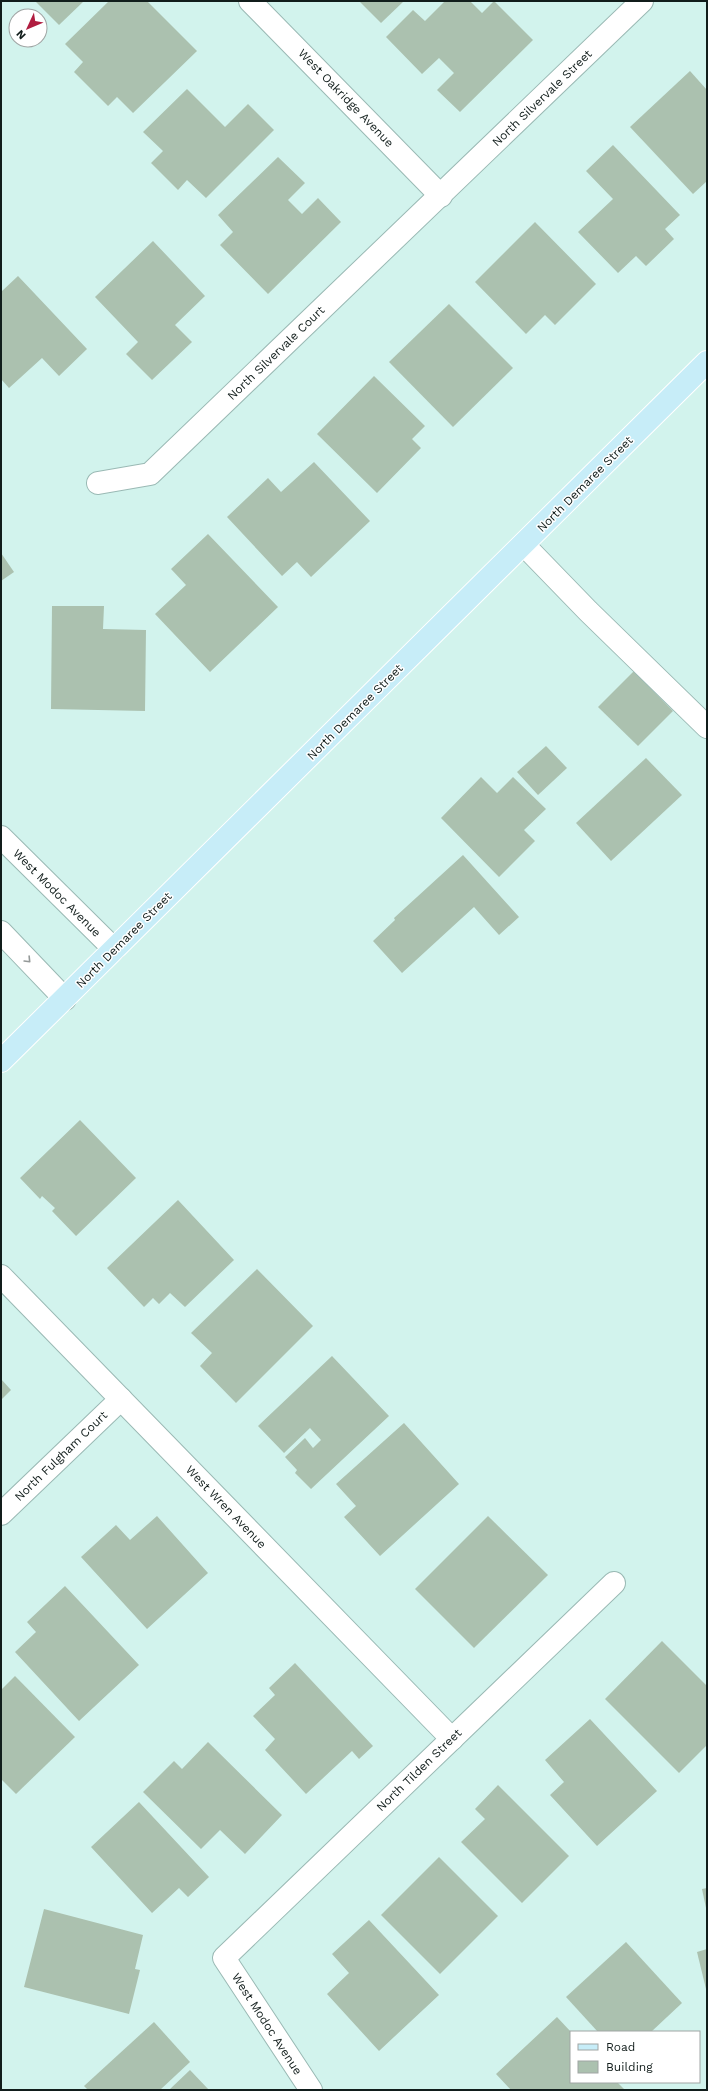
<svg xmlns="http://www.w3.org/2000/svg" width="708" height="2091" viewBox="0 0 708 2091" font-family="'Work Sans',sans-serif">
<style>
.building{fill:#abc1af}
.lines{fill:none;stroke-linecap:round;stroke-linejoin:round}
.minor-casing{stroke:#9ab9b4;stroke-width:24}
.major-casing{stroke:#fff;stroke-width:24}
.minor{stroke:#fff;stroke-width:22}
.major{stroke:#c7edf8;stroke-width:22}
.oneway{stroke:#949998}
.labels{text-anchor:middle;stroke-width:3;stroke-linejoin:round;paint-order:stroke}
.street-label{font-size:12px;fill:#111d1b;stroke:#fff}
</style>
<rect width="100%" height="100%" fill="#d2f3ed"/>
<g class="building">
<path d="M35,1H84L59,25Z"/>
<path d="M109,1H147L197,51L133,113L117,97L108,106L74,72L83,62L65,44Z"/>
<path d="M359,1H404L381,23Z"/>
<path d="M445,1H470L482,13L494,1L533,40L460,112L437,90L454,73L439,58L422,74L386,37L413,10L425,21Z"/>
<path d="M690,71L707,90V181L693,194L630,127Z"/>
<path d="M187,89L225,127L248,104L274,130L206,198L187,180L178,190L151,163L163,151L143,132Z"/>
<path d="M613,145L680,215L665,229L674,239L646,266L636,256L618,273L578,232L613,199L586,171Z"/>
<path d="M278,157L305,183L288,200L302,214L318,198L341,222L268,294L220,245L233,232L218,215Z"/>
<path d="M535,222L596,284L555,325L545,315L526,334L475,282Z"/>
<path d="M153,241L205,296L175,325L192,342L152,380L126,354L138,342L95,297Z"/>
<path d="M18,276L87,349L59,376L42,358L9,388L1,379V292Z"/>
<path d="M449,304L513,368L453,427L389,362Z"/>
<path d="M374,376L425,426L412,439L421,448L377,493L317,434Z"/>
<path d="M314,462L370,521L311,577L297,562L282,576L227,517L268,478L281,492Z"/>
<path d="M208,534L278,607L210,672L155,614L186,585L171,569Z"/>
<path d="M1,553L14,572L1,581Z"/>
<path d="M52,606H104L103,629L146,630L145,711L51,709Z"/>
<path d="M634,671L673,711L638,746L598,707Z"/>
<path d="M546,746L567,768L538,795L517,772Z"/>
<path d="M646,758L682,795L611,861L576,823Z"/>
<path d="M481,777L497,793L513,777L546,809L524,830L535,841L499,877L441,818Z"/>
<path d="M463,855L519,917L499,935L474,907L402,973L373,941L395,920L394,918Z"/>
<path d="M80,1120L136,1178L76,1236L52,1211L55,1208L42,1196L40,1199L20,1178Z"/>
<path d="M178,1200L234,1260L185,1307L170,1293L159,1304L153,1298L144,1307L107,1268Z"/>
<path d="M257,1269L313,1326L236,1403L200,1366L212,1353L191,1333Z"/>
<path d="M332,1356L389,1416L311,1489L295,1473L297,1470L285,1457L305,1438L313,1448L321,1440L310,1428L284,1453L258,1426Z"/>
<path d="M1,1379L11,1390L1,1400Z"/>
<path d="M404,1423L459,1484L380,1556L344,1517L356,1506L336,1484Z"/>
<path d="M157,1516L208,1573L147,1629L81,1557L116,1525L130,1540Z"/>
<path d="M488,1516L548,1575L474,1648L415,1589Z"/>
<path d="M65,1586L139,1665L79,1721L15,1652L36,1632L27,1622Z"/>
<path d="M662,1641L707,1686V1745L679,1773L605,1699Z"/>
<path d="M295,1663L373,1746L359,1759L352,1751L306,1794L265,1750L275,1739L253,1716L275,1695L269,1688Z"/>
<path d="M15,1676L75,1737L16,1794L1,1779V1690Z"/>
<path d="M590,1719L657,1791L597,1846L550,1795L564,1782L545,1760Z"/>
<path d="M208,1742L282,1815L245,1854L220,1830L201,1849L143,1792L174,1761L182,1769Z"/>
<path d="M498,1785L569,1856L522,1903L461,1842L485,1819L475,1809Z"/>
<path d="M139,1802L209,1877L188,1897L179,1888L152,1913L91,1847Z"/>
<path d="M439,1857L498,1916L440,1974L381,1915Z"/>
<path d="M707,1888V1908H706L702,1889Z"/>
<path d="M44,1909L143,1935L135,1969L140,1970L129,2014L24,1987Z"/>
<path d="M369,1920L439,1995L379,2051L327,1994L349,1973L332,1954Z"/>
<path d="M626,1942L682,2003L651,2032H598L566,1997Z"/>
<path d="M707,1949V1989H706L697,1952Z"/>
<path d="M557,2017L571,2032V2082H617L625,2090H511L496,2074Z"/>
<path d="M154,2022L190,2062L160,2090H88L84,2086Z"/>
<path d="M190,2070L209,2090H169Z"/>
</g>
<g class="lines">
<g class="minor-casing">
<g id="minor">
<path d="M250,1L441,196"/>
<path d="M98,483L150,474L642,1"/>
<path d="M524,545L588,611L707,727"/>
<path d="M1,837L114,949"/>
<path d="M1,932L65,999"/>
<path d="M1,1276L452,1739"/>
<path d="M1,1514L121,1399"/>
<path d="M311,2090L224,1958L614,1583"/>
</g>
</g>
<g class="major-casing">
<path id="major" d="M1,1061L707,362"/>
</g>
<use href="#minor" class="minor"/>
<use href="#major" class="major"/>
</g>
<defs><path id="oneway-chevron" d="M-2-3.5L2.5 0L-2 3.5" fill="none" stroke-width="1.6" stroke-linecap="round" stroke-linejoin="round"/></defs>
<use class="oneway" href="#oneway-chevron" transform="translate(28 960) rotate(46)"/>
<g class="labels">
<g class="street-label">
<text transform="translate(346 98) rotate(46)" y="4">West Oakridge Avenue</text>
<text transform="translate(542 98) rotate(-44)" y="4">North Silvervale Street</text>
<text transform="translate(276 353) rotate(-44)" y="4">North Silvervale Court</text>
<text transform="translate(585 484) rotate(-45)" y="4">North Demaree Street</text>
<text transform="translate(355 712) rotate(-45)" y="4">North Demaree Street</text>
<text transform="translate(57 893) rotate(45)" y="4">West Modoc Avenue</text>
<text transform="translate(124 940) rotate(-45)" y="4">North Demaree Street</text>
<text transform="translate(61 1456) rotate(-44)" y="4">North Fulgham Court</text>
<text transform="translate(226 1507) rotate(46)" y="4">West Wren Avenue</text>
<text transform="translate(419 1770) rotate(-44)" y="4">North Tilden Street</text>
<text transform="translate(267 2024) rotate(57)" y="4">West Modoc Avenue</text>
</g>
</g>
<rect width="708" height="2091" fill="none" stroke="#111d1b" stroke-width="4"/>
<rect x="570" y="2031" width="130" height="52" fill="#ffffff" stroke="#a0a5a4"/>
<rect x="578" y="2044" width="20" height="6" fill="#c7edf8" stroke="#a0a5a4"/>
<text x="606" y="2051" font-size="12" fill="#111d1b">Road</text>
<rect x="578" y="2061" width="20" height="12" fill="#abc1af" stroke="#a0a5a4"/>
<text x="606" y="2071" font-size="12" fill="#111d1b">Building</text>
<g transform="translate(28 28) rotate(226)"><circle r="19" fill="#ffffff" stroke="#a0a5a4"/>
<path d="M0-3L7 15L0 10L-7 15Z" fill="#b01d40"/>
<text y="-6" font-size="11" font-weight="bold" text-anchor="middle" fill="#111d1b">N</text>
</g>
</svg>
